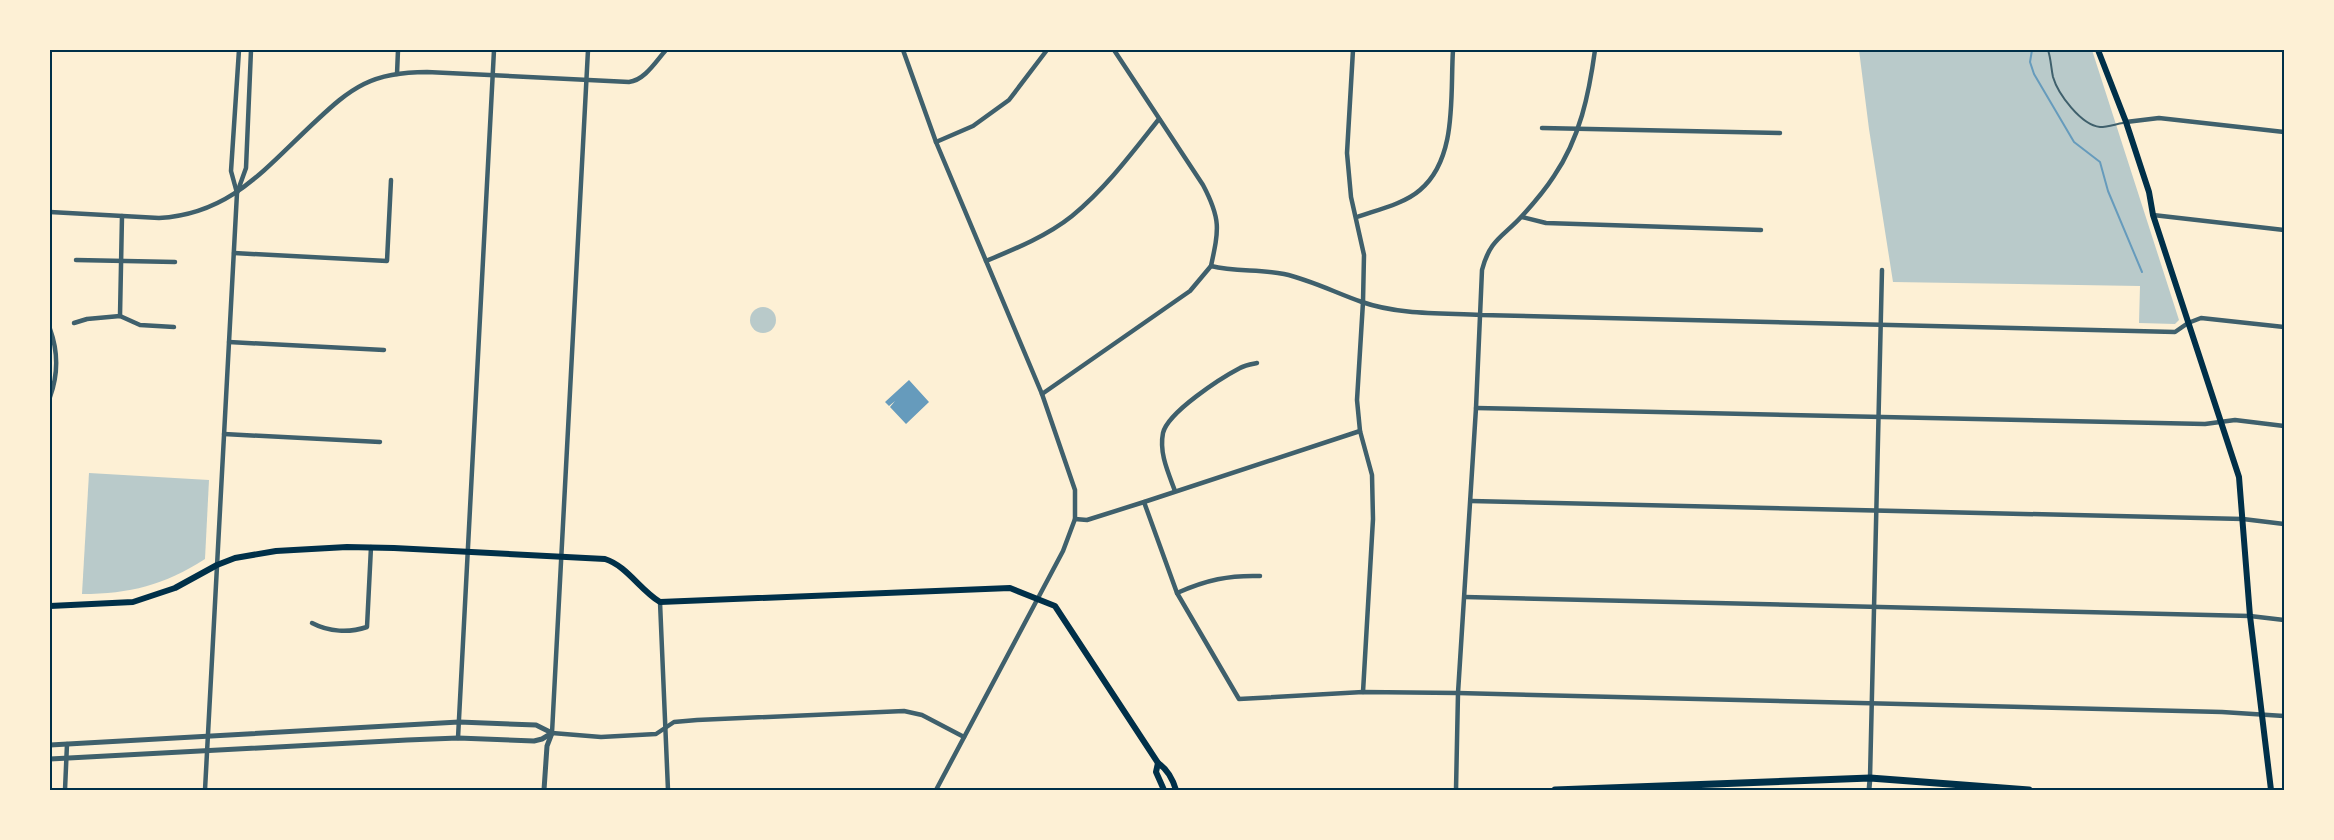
<svg xmlns="http://www.w3.org/2000/svg" width="2334" height="840" viewBox="0 0 2334 840" font-family="Mulish,sans-serif">
<style>
.green{fill:#b9caca}
.water{fill:#669bbc}
.lines{fill:none;stroke-linecap:round;stroke-linejoin:round}
.stream{stroke:#669bbc;stroke-width:2}
.service{stroke:#3f606c;stroke-width:2}
.minor{stroke:#3f606c;stroke-width:4.5}
.tertiary{stroke:#3f606c;stroke-width:5}
.secondary{stroke:#003049;stroke-width:6}
.primary{stroke:#003049;stroke-width:7}
.neatline{fill:none;stroke:#003049;stroke-width:2}
</style>
<rect width="100%" height="100%" fill="#fdf0d5"/>
<g class="green">
<path d="M1859,50H2092L2179,320L2175,324L2139,323L2140,286L1893,282L1869,129Z"/>
<circle cx="763" cy="320" r="13"/>
<path d="M89,473L209,480L205,559C164,585 130,594 82,594Z"/>
</g>
<path class="water" d="M909,380L929,402L906,424L890,407L895,401L889,406L885,402Z"/>
<g class="lines">
<path class="stream" d="M2032,50L2030,62L2034,74L2074,142L2100,162L2108,191L2142,272"/>
<path class="service" d="M2048,50C2051,59 2051,68 2053,77C2058,94 2081,125 2100,127C2108,127 2116,124 2123,123"/>
<g class="minor">
<path d="M588,50L552,733L601,737L656,734L674,722L697,720L904,711L922,715L964,737"/>
<path d="M903,50L936,142L1042,394L1075,490V519L1063,551L936,790"/>
<path d="M1114,50L1203,185C1221,219 1219,229 1211,266"/>
<path d="M1353,50L1347,153L1351,197L1364,255L1363,302L1357,400L1360,431L1372,475L1373,519L1363,692"/>
<path d="M397,74L398,50"/>
<path d="M2126,122L2159,118L2284,132"/>
<path d="M1542,128L1780,133"/>
<path d="M936,142L973,126L1009,100L1047,50"/>
<path d="M237,193L231,171L239,50"/>
<path d="M50,212L159,218C232,214 267,166 317,120C332,106 346,93 364,84C384,74 405,72 427,72L629,82C645,80 656,61 666,50"/>
<path d="M2153,215L2284,230"/>
<path d="M1357,217C1377,210 1404,204 1420,190C1458,158 1450,94 1453,50"/>
<path d="M1522,217L1546,223L1761,230"/>
<path d="M234,253L387,261L391,180"/>
<path d="M76,260L175,262"/>
<path d="M986,261C1015,249 1047,236 1072,216C1106,188 1132,153 1159,119"/>
<path d="M120,316L122,216"/>
<path d="M74,323L87,319L120,316L140,325L174,327"/>
<path d="M50,329C58,351 58,375 50,397"/>
<path d="M229,342L384,350"/>
<path d="M1042,394L1190,291L1211,266C1235,272 1260,269 1284,274C1311,280 1336,293 1362,302C1399,315 1443,313 1481,315L2175,332L2188,323L2201,318L2284,327"/>
<path d="M1476,408L2205,424L2235,420L2284,426"/>
<path d="M224,434L380,442"/>
<path d="M1175,491C1168,472 1159,453 1163,433C1168,412 1221,378 1240,368C1245,365 1252,364 1257,363"/>
<path d="M1471,501L2243,519L2284,524"/>
<path d="M1144,502L1177,593L1239,699L1363,692L1458,693L2222,712L2284,716"/>
<path d="M1075,519L1087,520L1144,502L1360,431"/>
<path d="M1177,593C1206,580 1229,575 1260,576"/>
<path d="M1465,597L2250,616L2284,620"/>
<path d="M660,602L668,790"/>
<path d="M312,623C329,632 349,633 367,627L371,547"/>
<path d="M458,738L494,50"/>
<path d="M1870,778L1882,270"/>
<path d="M65,790L67,744"/>
<path d="M205,790L237,193L246,168L251,50"/>
<path d="M1456,790L1458,693L1476,408L1482,270C1490,239 1503,237 1522,216C1533,204 1545,190 1554,176C1580,138 1589,94 1595,50"/>
</g>
<g class="tertiary">
<path d="M50,745L459,722L536,725L552,733"/>
<path d="M50,759L407,740L458,738L534,741L542,739L552,733"/>
<path d="M544,790L547,746L552,733"/>
<path d="M1869,790L1870,778"/>
</g>
<g class="secondary">
<path d="M2098,50L2126,122L2149,192L2153,215L2239,477L2250,616L2271,790"/>
<path d="M50,606L133,602L175,588L217,565L235,558L276,551L347,547L394,548L605,559C627,566 640,590 660,602L1010,588L1055,606L1158,763C1167,769 1173,780 1176,790"/>
<path d="M1158,763L1156,772L1164,790"/>
</g>
<path class="primary" d="M1555,790L1870,778L2029,790"/>
</g>
<rect width="2334" height="840" fill="none" stroke="#fdf0d5" stroke-width="102"/>
<rect x="51" y="51" width="2232" height="738" class="neatline"/>
</svg>
